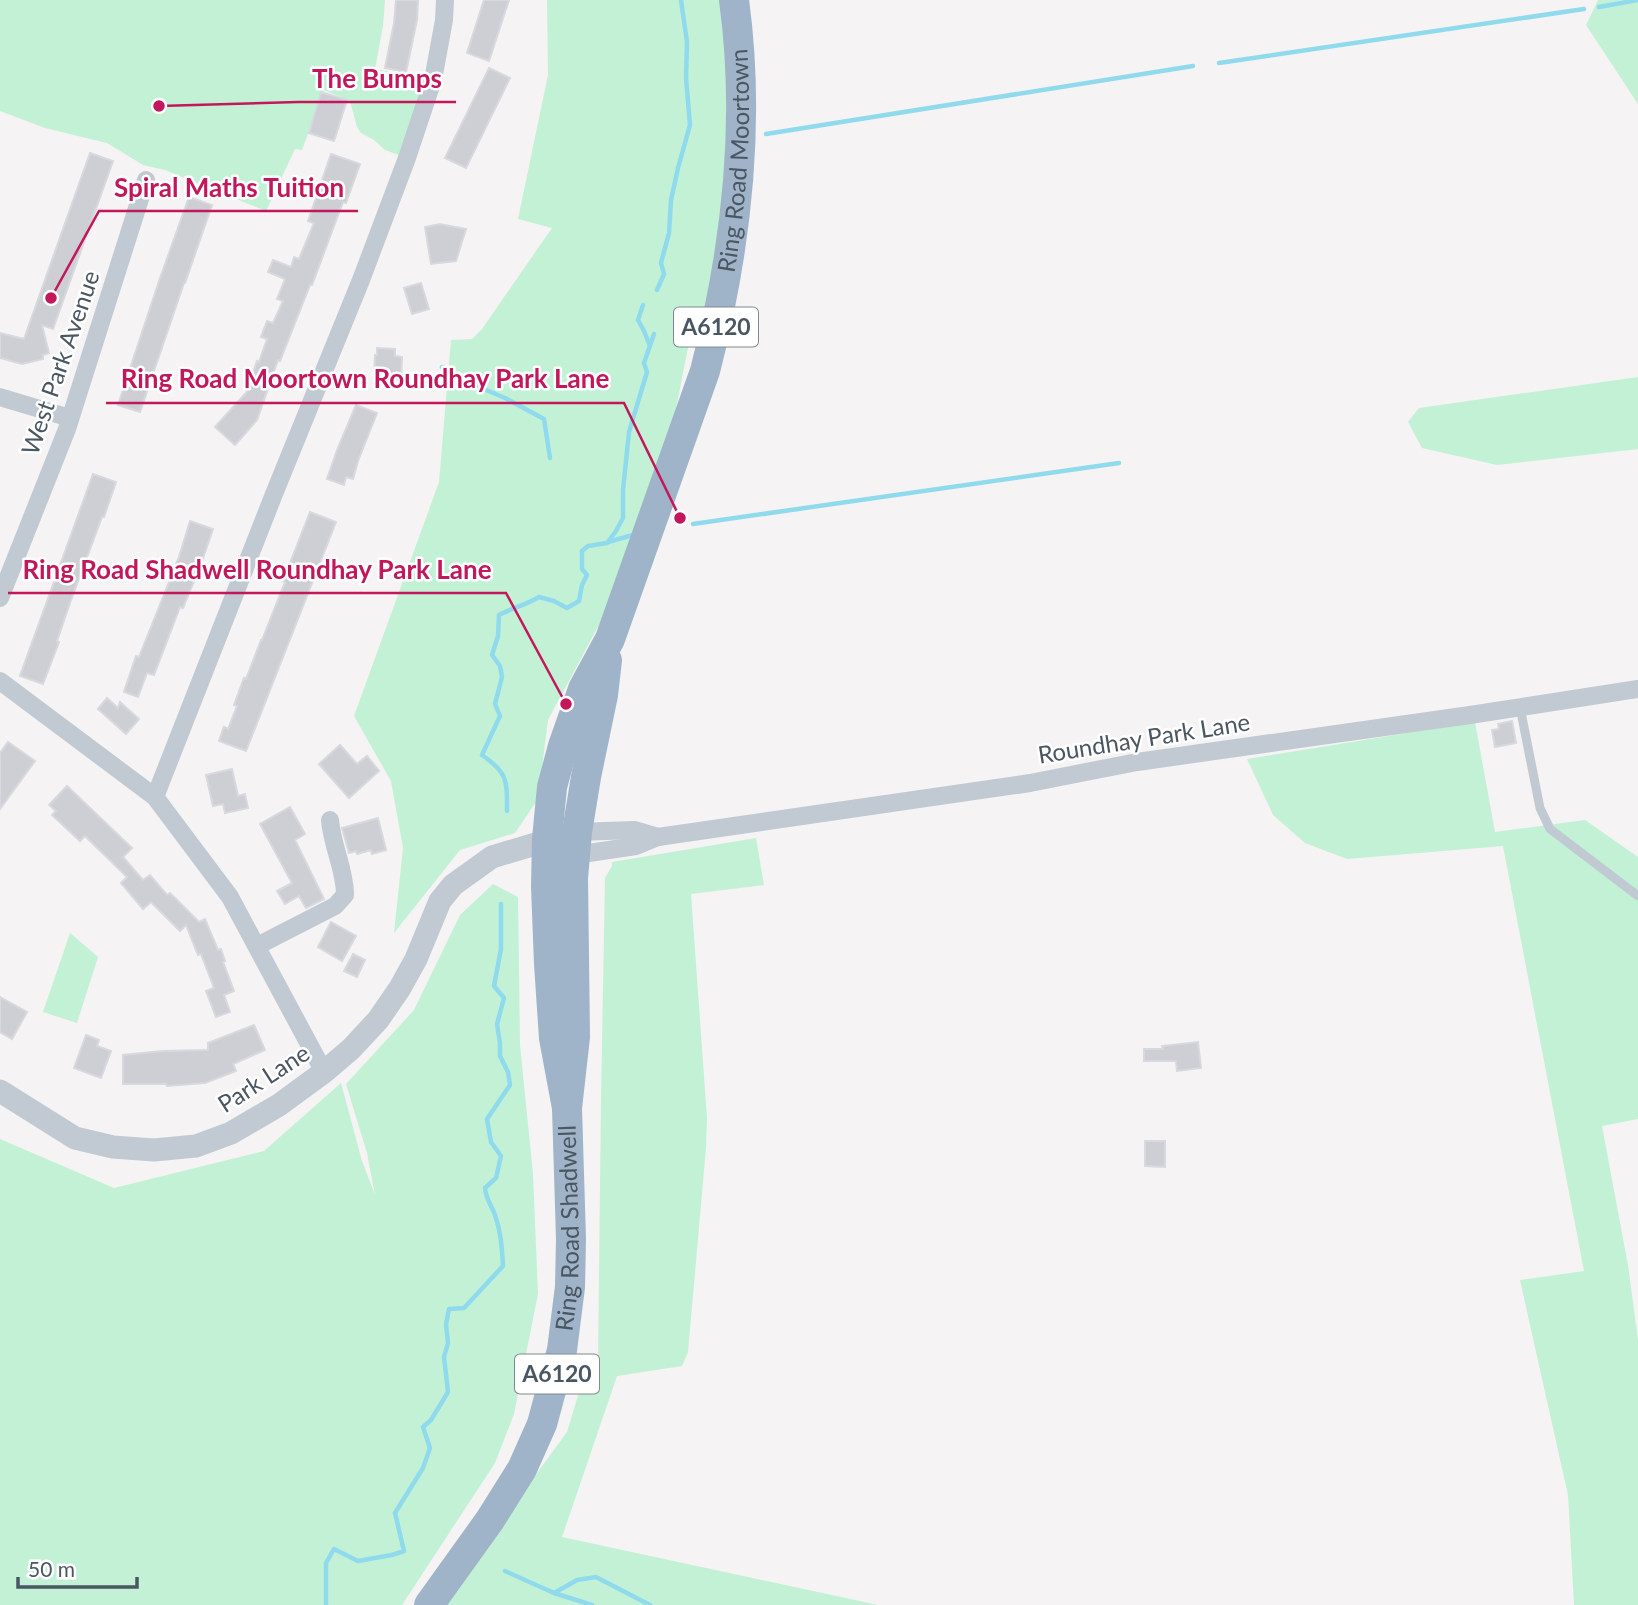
<svg xmlns="http://www.w3.org/2000/svg" width="1638" height="1605" viewBox="0 0 1638 1605" font-family="Lato,sans-serif">
<style>
.green{fill:#c3f1d5}
.lines{fill:none;stroke-linecap:round;stroke-linejoin:round}
.stream{stroke:#90daee;stroke-width:4.5}
.building{fill:#cdcfd5;stroke:#d7d9de;stroke-width:2}
.service{stroke:#c1cad2;stroke-width:9}
.minor{stroke:#c1cad2;stroke-width:18}
.tertiary{stroke:#c1cad2;stroke-width:23}
.trunk{stroke:#9fb4c9;stroke-width:30}
.labels{text-anchor:middle;stroke-width:5;stroke-linejoin:round;paint-order:stroke}
.shield{fill:#fff;stroke:#808990;stroke-width:2}
.shield-label{font-size:23px;font-weight:bold;fill:#4a5661}
.street-label{font-size:24px;fill:#4a5661;stroke:#fff}
.leader{fill:none;stroke:#c2185b;stroke-width:2.5}
.callout-dot{fill:#c2185b;stroke:#fff;stroke-width:2.5}
.callout-label{font-size:26px;text-anchor:middle;font-weight:bold;fill:#c2185b;stroke:#fff;stroke-width:5;stroke-linejoin:round;paint-order:stroke}
</style>
<rect width="100%" height="100%" fill="#f5f3f3"/>
<g class="green">
<path d="M0,0H385L383,26L375,69L433,80L407,158L385,150L374,140L361,133L357,127L350,101L324,90L302,150L295,149L266,211L165,170L143,165L107,143L45,128L0,111Z"/>
<path d="M547,0H722L729,67L724,202L707,324L693,322L675,414L624,578L548,720L538,799L515,833L460,850L394,933L403,848L391,781L354,716L439,482L451,340L472,339L482,329L552,228L518,219L548,75Z"/>
<path d="M1598,0H1638V104L1586,25Z"/>
<path d="M1638,377V449L1497,465L1422,448L1408,422L1419,408Z"/>
<path d="M1475,722L1495,832L1585,820L1638,857V1119L1602,1126L1628,1265L1638,1340V1605H1574L1568,1495L1520,1280L1584,1271L1503,846L1347,859L1305,843L1273,815L1247,759Z"/>
<path d="M756,838L764,885L691,894L707,1118L706,1148L688,1352L682,1366L617,1376L562,1537L878,1605H441L567,1432L582,1382L598,1365L601,1100L605,878L612,866V862Z"/>
<path d="M493,884L518,897L520,1045L533,1174L538,1294L514,1414L495,1463L402,1605H0V1139L114,1188L264,1151L341,1083L362,1161L375,1195L367,1153L346,1084L414,1010L460,915Z"/>
<path d="M70,933L98,957L77,1023L43,1012Z"/>
</g>
<g class="lines">
<g class="stream">
<path d="M1599,7L1638,0"/>
<path d="M1219,63L1584,9"/>
<path d="M766,134L1193,66"/>
<path d="M657,290L664,274L661,263L669,233L671,200L678,168L690,125L686,78L687,42L681,0"/>
<path d="M643,305L638,320L644,331L650,346"/>
<path d="M442,367L470,383L505,398L544,419L550,458"/>
<path d="M693,524L1119,463"/>
<path d="M608,542L633,535"/>
<path d="M507,811C507,780 508,773 482,755L500,716L495,704L502,677L500,666L492,655L498,636L499,615C512,608 526,605 539,597L554,601L567,608L579,601L582,585L587,575L582,569V551L588,546L607,543L616,531L623,518V490L629,432L647,372L644,363L654,334"/>
<path d="M505,1571L554,1593L592,1605"/>
<path d="M554,1593L577,1580L596,1577L650,1605"/>
<path d="M326,1605V1563L334,1549L358,1561L392,1555L404,1551L395,1513L423,1468L430,1448L423,1427L431,1420L448,1392L444,1357L448,1343L446,1324L449,1309L464,1308L503,1266C502,1248 501,1232 495,1215C491,1204 486,1200 485,1188L496,1178L501,1156L491,1142L487,1119L510,1085L508,1072L500,1056V1043L497,1024L504,998L494,986L501,949V904"/>
</g>
</g>
<g class="building">
<path d="M396,0H418L417,20L406,72L385,68L394,23Z"/>
<path d="M484,0H509L489,61L467,53Z"/>
<path d="M489,68L510,78L466,168L445,158Z"/>
<path d="M321,92L347,100L334,141L309,133Z"/>
<path d="M90,153L113,161L53,329L42,325L49,353L43,355V359L22,364L0,358V333L24,339Z"/>
<path d="M331,154L360,164L346,203L343,202L312,285H310L280,361L278,360L257,420L235,445L215,427L246,393L257,361L259,362L267,339L261,337L267,321L273,323L283,301L277,299L285,279L268,272L273,260L291,267L294,257L299,259L314,223L308,221Z"/>
<path d="M189,197L212,205L185,283H184L140,412L118,405L159,281Z"/>
<path d="M440,224L466,229L456,261L431,264L425,227Z"/>
<path d="M421,283L429,309L412,314L404,288Z"/>
<path d="M377,348L395,349V356L402,357L401,380L374,378L375,355H377Z"/>
<path d="M356,405L377,413L358,461L353,479L346,477L344,485L327,479L337,450Z"/>
<path d="M93,474L116,482L104,517H102L70,603L57,641L59,642L43,684L20,676Z"/>
<path d="M310,512L336,522L246,751L219,741L224,727L228,729L237,706L234,705L244,678L246,679L261,640H262L285,582L283,581Z"/>
<path d="M190,521L213,529L201,564L183,608L180,607L154,675L147,673L138,697L124,692L136,656L139,657L179,557Z"/>
<path d="M107,698L118,708L120,702L139,719L126,734L98,709Z"/>
<path d="M1512,721L1516,743L1495,747L1492,730L1499,729L1498,724Z"/>
<path d="M8,742L35,761L0,809V753Z"/>
<path d="M340,745L357,764L367,756L379,771L349,798L319,764Z"/>
<path d="M232,769L238,796L245,794L248,808L225,813L223,804L213,806L206,775Z"/>
<path d="M67,786L132,848L123,857L143,880L150,875L167,895L170,893L199,922L205,919L218,950L221,949L225,961L223,962L234,991L224,995L230,1012L216,1017L206,991L214,988L201,954L198,955L186,925L180,931L151,902L143,909L121,883L127,877L85,836L80,841L52,815L56,811L49,805Z"/>
<path d="M290,807L305,834L295,840L324,899L306,908L299,896L285,904L277,891L292,883L260,824Z"/>
<path d="M378,818L386,850L372,854L371,850L357,854L356,851L349,853L342,828Z"/>
<path d="M331,922L356,936L342,961L318,947Z"/>
<path d="M353,954L365,960L357,977L344,971Z"/>
<path d="M0,997L27,1012L12,1039L0,1032Z"/>
<path d="M254,1025L265,1050L233,1064L236,1071L205,1083L167,1086L166,1084H123V1055L163,1051L208,1050V1043Z"/>
<path d="M86,1035L99,1040L97,1046L111,1051L101,1078L74,1068Z"/>
<path d="M1198,1042L1201,1068L1177,1071L1176,1061H1144V1049H1163L1162,1046Z"/>
<path d="M1145,1141H1165V1167L1145,1166Z"/>
</g>
<g class="lines">
<path class="service" d="M1520,707L1540,808L1550,829L1638,896"/>
<g class="minor">
<path d="M0,397L70,418"/>
<path d="M0,598L67,429L146,180"/>
<path d="M0,681L155,797L230,897L324,1072"/>
<path d="M155,797L274,494L361,280L407,158L433,80L444,20L445,0"/>
<path d="M577,832L634,830L658,837"/>
<path d="M575,855L636,846L658,837L1030,783L1137,762L1470,715L1638,689"/>
<path d="M257,946L335,906L345,895C345,869 332,846 330,820"/>
</g>
<path class="tertiary" d="M0,1091L75,1138L113,1147L154,1150L196,1146L231,1133L279,1105L324,1072L351,1049L378,1020L400,988L416,959L440,901L453,885L492,857L562,836"/>
<g class="trunk">
<path id="s1" d="M567,1108L554,1038L549,964L546,886L547,839L552,787L563,746L583,689L610,639L705,371C736,251 751,124 734,0"/>
<path id="s2" d="M429,1605L490,1520L522,1469L542,1424L562,1350L570,1287L571,1239L567,1108L575,1037L573,878L577,832L586,777L603,695L607,660"/>
</g>
</g>
<g class="labels">
<g class="shield">
<rect x="674" y="307.5" width="84" height="39" rx="5"/>
<rect x="515" y="1354.5" width="84" height="39" rx="5"/>
</g>
<g class="shield-label">
<text x="716" y="335">A6120</text>
<text x="557" y="1382">A6120</text>
</g>
<g class="street-label">
<text dy="8" stroke="none"><textPath href="#s1" startOffset="980">Ring Road Moortown</textPath></text>
<text transform="translate(61 363) rotate(-71)" y="8">West Park Avenue</text>
<text transform="translate(1144 739) rotate(-9)" y="8">Roundhay Park Lane</text>
<text transform="translate(264 1079) rotate(-33)" y="8">Park Lane</text>
<text dy="8" stroke="none"><textPath href="#s2" startOffset="413">Ring Road Shadwell</textPath></text>
</g>
</g>
<path class="leader" d="M159 106L298 102H456M51 298L99 211H358M680 518L624 403H106M566 704L506 593H8"/>
<g class="callout-dot">
<circle cx="159" cy="106" r="7"/>
<circle cx="51" cy="298" r="7"/>
<circle cx="680" cy="518" r="7"/>
<circle cx="566" cy="704" r="7"/>
</g>
<g class="callout-label">
<text x="377" y="88">The Bumps</text>
<text x="229" y="197">Spiral Maths Tuition</text>
<text x="365" y="388">Ring Road Moortown Roundhay Park Lane</text>
<text x="257" y="579">Ring Road Shadwell Roundhay Park Lane</text>
</g>
<path d="M18 1577v10h119v-10" fill="none" stroke="#4a5661" stroke-width="3.5"/>
<text x="28" y="1577" font-size="21" fill="#4a5661" stroke="#ffffff" stroke-width="5" paint-order="stroke">50 m</text>
</svg>
